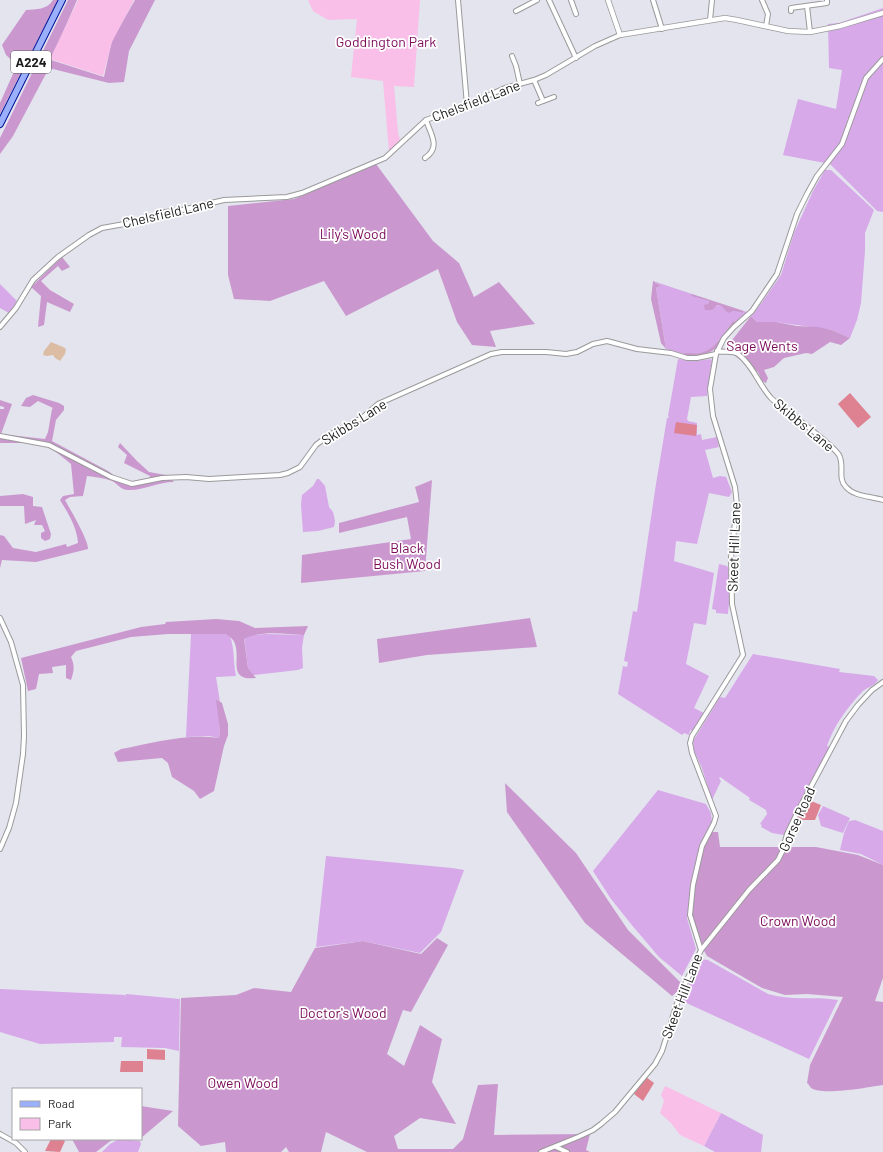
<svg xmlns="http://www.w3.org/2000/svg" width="883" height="1152" viewBox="0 0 883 1152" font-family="Barlow,sans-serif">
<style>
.grass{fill:#d7a9e9}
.forest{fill:#ca98ce}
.park{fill:#f9bfe8}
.pitch{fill:#de8191}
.water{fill:#dcbca3}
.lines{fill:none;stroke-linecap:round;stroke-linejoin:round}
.minor-casing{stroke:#9a9a9a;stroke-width:6}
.tertiary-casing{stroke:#9a9a9a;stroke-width:6}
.primary-casing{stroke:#001196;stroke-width:8}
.minor{stroke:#fff;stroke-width:4}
.tertiary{stroke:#fff;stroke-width:4.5}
.primary{stroke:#9bb0fc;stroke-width:6}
.labels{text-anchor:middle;stroke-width:3.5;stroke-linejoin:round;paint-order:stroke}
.shield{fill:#fff;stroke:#616161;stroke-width:1}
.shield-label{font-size:13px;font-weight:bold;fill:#1d1d1d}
.park-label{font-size:14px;fill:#7b0b5a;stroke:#fff}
.street-label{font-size:14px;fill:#1d1d1d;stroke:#fff}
</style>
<rect width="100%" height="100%" fill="#e3e4ee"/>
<g class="grass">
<path d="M883,8V212L877,211L830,164L783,155L798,99L836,109L842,70L829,68L828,24L839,23Z"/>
<path d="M825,170H831L874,210L865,233V251L861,303L857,320L850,338L832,330L776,322H757L751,316L755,312L781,275L794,233L813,191Z"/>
<path d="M653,281L692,294V296L709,301L708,304L721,306L733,311L743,313L744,311L747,312L738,322L733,321C724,333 715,350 699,353C693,354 687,350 681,355L666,349L656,288L661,286Z"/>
<path d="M0,284L17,301L9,313L0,308Z"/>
<path d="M678,359L695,361L711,359L712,361L707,396L691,397L687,419L688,421L697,423V435L701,434L702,440L717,437L719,447L705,450L713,478L720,476L726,477L732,492L729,497L709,493L697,544L676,541L674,561L714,573L706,625L694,623L686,664L709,676L694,708L704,713L693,730L690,731L689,735L684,733L682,735L618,694L623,666L627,667L628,662L624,661L633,611L637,612L656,484L667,418H669L668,416Z"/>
<path d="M317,479H319L325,486L329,507L333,512L335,521L334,527L318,531L303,532L301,505L302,495L313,486Z"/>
<path d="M719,564L727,566C733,574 729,604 728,614L716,613V610L712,609Z"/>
<path d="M191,634H225L230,636C235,650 233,662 236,676L216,677L220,702L217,699L220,732L219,738L209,736L186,737Z"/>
<path d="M266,634L304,635L302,648L303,668L298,670L253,675L248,668L244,637L251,635Z"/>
<path d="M753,654L840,669L839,672L874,676L878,680C874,687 866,687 861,693C847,708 833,727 827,746L830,747L784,835L772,833L761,827L762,825L760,824L767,814L766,810L749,800L750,798L720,777L719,778L721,781L712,800L702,768L694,751L693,741L720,697L725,698Z"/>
<path d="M658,790L706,804L711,813L712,822L702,840L694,869L687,918L696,949L682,976L659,957L631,924L611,899L593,871Z"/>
<path d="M823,806L850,818L843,833L821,826L818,815Z"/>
<path d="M855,820L883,831V865L861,854L840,850L844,833L849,821Z"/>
<path d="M326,856L452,868L464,870L441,932L420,953L363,941L316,947Z"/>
<path d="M700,959L708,960L768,994C790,1001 815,996 838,1000L809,1059L682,1001Z"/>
<path d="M0,989L125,995V997L126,994L180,999L179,1051L165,1048L121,1047L122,1037H114V1042L40,1044L0,1032Z"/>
<path d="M721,1113L763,1135L761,1152H715L704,1146Z"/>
<path d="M119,1139L140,1141L141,1144L138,1152H102L110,1144Z"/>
</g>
<g class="forest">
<path d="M53,0H58L0,114V103L17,65L6,55L2,45L26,10C36,9 47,10 53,0Z"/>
<path d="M68,0H77L51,60L104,77L112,40L135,0H155L129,51L124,82L109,83L49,68L13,136L0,154V138Z"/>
<path d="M376,164L433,241L459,263L474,297L499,282L535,324L490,331L496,347L472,345L457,322L438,269L346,316L324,281L270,301L234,299L228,275V206L294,199Z"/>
<path d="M62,257L70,267L62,271L58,266L41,281L50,290L74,304L70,312L47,302L44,325L38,327L41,296L31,287Z"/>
<path d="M653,281L661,286L656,288L666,349L661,343L651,299Z"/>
<path d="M692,294L744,311L743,313L733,311L728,313L721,306L717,305L712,310H705L704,305L708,304L709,301L691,296Z"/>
<path d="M751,316L757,322H776L797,326L818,327L832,330L850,338L841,345L830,342L812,354L806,353L784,358L774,367L764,370L768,378L766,383L762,381L758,372L725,349Z"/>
<path d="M733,321L738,322C720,345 714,360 681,355C687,350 693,354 699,353C715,350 724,333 733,321Z"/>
<path d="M33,395L59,403L64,406V410L56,420L52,441L108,471L119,479L134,482L149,479L150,476L124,463L127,455L118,447L120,443L137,461L149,472L166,475L174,482C158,482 142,491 128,490C121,490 118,484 112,481C104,478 95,477 87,476L83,496L70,497L65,500C70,509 89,541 88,549L36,562L2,560L0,568V535L4,536L13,548L36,552L66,544L67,547L78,543C77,527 68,513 60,500L63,496L74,494L71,464L45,443H0V409H4V407L0,406V400L12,404L1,434L45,439L48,432L52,409L53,408L38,401L30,407L21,406L26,398Z"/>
<path d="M432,480L425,571L301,583L302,555L411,539L407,517L339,533V523L419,502L415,487Z"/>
<path d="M23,494L33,497V506L42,507L51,534L50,539L45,541L41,538V533L45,531L42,525H34L36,520L25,524L24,506H0V496Z"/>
<path d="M530,618L537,647L427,655L379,663L377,639Z"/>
<path d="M216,619L239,621L255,628L308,626L304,635C285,634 261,630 244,639L248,668L256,678C252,678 246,679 243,677C228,671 247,643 225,634H168L131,637L76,651L71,657C75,666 74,671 71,680L66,678V665L52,667L53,673L39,674L36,689L28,691L21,658L141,627L165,624L166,622Z"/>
<path d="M216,699L222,703L228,724V735L224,746L214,791L200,799L194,791L172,777L168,763L162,758L118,762L114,753L121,749C153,743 186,733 219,738L220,732Z"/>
<path d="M505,783L576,853L628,930L684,986L672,996L585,923L507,812Z"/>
<path d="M711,832H718L720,847H816L858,855L883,865V978L875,1001L883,1002V1085C869,1087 822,1096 811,1088C810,1087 808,1083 807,1083L810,1065L843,997L807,994L785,995L762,988L707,956L702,947L692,916L695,886L703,847Z"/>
<path d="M437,938L448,945L411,1012L403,1010L387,1054L404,1066L420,1025L442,1039L432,1082L456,1124L420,1118L394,1136L398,1149H453L463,1139L478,1085L498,1084L494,1135L590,1134L586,1150L590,1152H367L326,1132L321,1152H289L286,1147L281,1152H226L225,1142L201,1146L178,1126L181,998L236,995L254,988L291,992L315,948L363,941L421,954Z"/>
<path d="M141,1106L173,1111L141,1138Z"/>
<path d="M72,1139H113L96,1152H79Z"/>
</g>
<g class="park">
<path d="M78,0H134L112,42L103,76L50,59Z"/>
<path d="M308,0H420L414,87L394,86L398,132L400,140L389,152L383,81L351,77L357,19L328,20L313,11Z"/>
<path d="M665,1086L721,1113L704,1146L680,1135L671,1123L660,1113L664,1101L661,1095Z"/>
</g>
<g class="pitch">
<path d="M850,393L871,417L858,428L838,404Z"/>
<path d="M676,422L697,425L696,436L674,433Z"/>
<path d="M806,799L821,805L815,820H803L798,817Z"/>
<path d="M147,1049L165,1050V1060L147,1059Z"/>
<path d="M121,1061H143V1072H120Z"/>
<path d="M646,1077L654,1083L643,1101L634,1094Z"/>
<path d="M51,1139H61L65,1141L60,1152L45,1151Z"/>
</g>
<path class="water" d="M51,342L63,347L66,349L65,354L60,361L55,358L53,355L47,356L43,355L44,351Z"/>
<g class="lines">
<g class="minor-casing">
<g id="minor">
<path d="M458,0L467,105"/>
<path d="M549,0L576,58"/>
<path d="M571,0L576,14"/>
<path d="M653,0L662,29"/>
<path d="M762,0L768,14L766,26"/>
<path d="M807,6L810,32"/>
<path d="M516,11L537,0"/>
<path d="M791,11V8L827,3V0"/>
<path d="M710,20L712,0"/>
<path d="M512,56L516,66L520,84"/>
<path d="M534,80L543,101"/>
<path d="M538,103L554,97"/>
<path d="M425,158C441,147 431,135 426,120"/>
<path d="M0,327L16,308L33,280L58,257L89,235L102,228L141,221L165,212L182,210L224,200L287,197L302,193L385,158L426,120L467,105L505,88L534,80L546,75L595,46L620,35"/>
<path d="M717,351C724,353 732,350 738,354C753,365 759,385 771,398C776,403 782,407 788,411C800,421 812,430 824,440C829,445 835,449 839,455C845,466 837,478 846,487C855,497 871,496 883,500"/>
<path d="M0,436L49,445L111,477L132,484L162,478L186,477L209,479L280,475L288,473L300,467L316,445L329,435L362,418L378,404L491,354L502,352H546L566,354L577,352L593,344L607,341L637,349L671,353L687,358H697L716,354"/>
<path d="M0,618L11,642L23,685L24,736L23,754L16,803L9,828L0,849"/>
<path d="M701,950L690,915L693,885L702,846L714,823L716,816L692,753L690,743L692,736L743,655L732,604L731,557L737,505L735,487L713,416L710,389L716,354L724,338L734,327L752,311L777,274L797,214L807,194L817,176L842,144L866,78L883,59"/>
<path d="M0,1134L16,1143L25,1152"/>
<path d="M556,1147L567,1152"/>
<path d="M541,1152L578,1137L593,1130L601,1124L615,1112L655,1064L662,1051L679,997L701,950L749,890L778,860L782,852L787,834L798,811L846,721L858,705L872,690L883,682"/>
</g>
</g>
<g class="tertiary-casing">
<path id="tertiary" d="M608,0L620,35L725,18L737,20L788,31L810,32L840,26L883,13"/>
</g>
<g class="primary-casing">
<path id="primary" d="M0,124L62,0"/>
</g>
<use href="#minor" class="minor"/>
<use href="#tertiary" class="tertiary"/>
<use href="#primary" class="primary"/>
</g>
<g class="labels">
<rect class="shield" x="11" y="51" width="40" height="22" rx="3"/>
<g class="shield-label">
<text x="31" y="67">A224</text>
</g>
<g class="park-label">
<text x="386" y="47">Goddington Park</text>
<text x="353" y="239">Lily's Wood</text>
<text x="762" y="351">Sage Wents</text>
<text x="407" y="553">Black<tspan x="407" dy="16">Bush Wood</tspan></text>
<text x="798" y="926">Crown Wood</text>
<text x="343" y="1018">Doctor's Wood</text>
<text x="243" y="1088">Owen Wood</text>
</g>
<g class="street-label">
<text transform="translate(476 101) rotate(-21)" y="5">Chelsfield Lane</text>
<text transform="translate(168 213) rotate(-13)" y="5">Chelsfield Lane</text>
<text transform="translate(354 422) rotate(-32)" y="5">Skibbs Lane</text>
<text transform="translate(804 425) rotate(40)" y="5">Skibbs Lane</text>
<text transform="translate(734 547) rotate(-88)" y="5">Skeet Hill Lane</text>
<text transform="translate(797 819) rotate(-66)" y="5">Gorse Road</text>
<text transform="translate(682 996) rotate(-69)" y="5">Skeet Hill Lane</text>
</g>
</g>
<rect x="12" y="1088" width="130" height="52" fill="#ffffff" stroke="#a5a5a5"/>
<rect x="20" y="1101" width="20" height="6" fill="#9bb0fc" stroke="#a5a5a5"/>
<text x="48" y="1108" font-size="12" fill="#1d1d1d">Road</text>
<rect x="20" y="1118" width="20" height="12" fill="#f9bfe8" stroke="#a5a5a5"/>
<text x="48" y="1128" font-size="12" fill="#1d1d1d">Park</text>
</svg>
